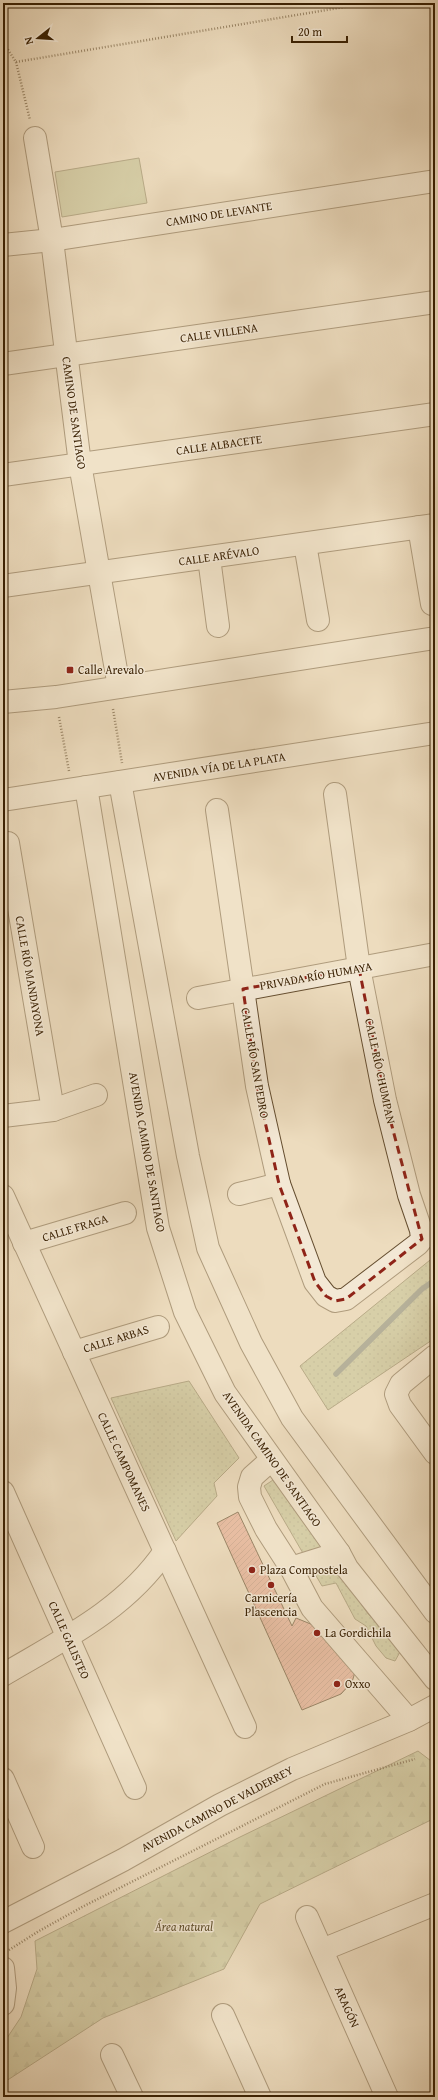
<svg xmlns="http://www.w3.org/2000/svg" width="438" height="2100" viewBox="0 0 438 2100" font-family="'Gentium Book Plus',serif">
<style>
.grass{fill:url(#grass-dots);stroke:#7a6f48}
.forest{fill:url(#forest-firs);stroke:#7a6f48}
.pitch{fill:#bdbf8e;stroke:#7a6f48}
.lines{fill:none;stroke-linecap:round;stroke-linejoin:round}
.stream{stroke:#737c6f;stroke-width:5.5}
.building{fill:url(#building-hatch);stroke:#381f01}
.minor-casing{stroke:#654e30;stroke-width:24}
.path{stroke:#381f01;stroke-width:2.5;stroke-dasharray:1 2;stroke-linecap:butt}
.minor{stroke:#f3e8d5;stroke-width:22}
.marked{fill:none;stroke:#8f2418;stroke-width:3;stroke-dasharray:8 5;stroke-linejoin:round}
.poi-dot{fill:#8f2418;stroke:#f3e8d5;stroke-width:1.5}
.labels{text-anchor:middle;stroke-width:3;stroke-linejoin:round;paint-order:stroke}
.street-label{font-size:12px;fill:#381f01;stroke:#f3e8d5}
.poi-label{font-size:12px;fill:#381f01;stroke:#f3e8d5;text-anchor:start}
.park-label{font-size:12px;font-style:italic;fill:#604f2b;stroke:#f3e8d5}
</style>
<defs>
<pattern id="grass-dots" width="8" height="8" patternUnits="userSpaceOnUse"><rect width="8" height="8" fill="#bdbf8e"/><path d="M2 2h.1M6 6h.1" fill="none" stroke="#a3a479" stroke-width="1.8" stroke-linecap="round"/></pattern>
<pattern id="forest-firs" width="22" height="20" patternUnits="userSpaceOnUse"><rect width="22" height="20" fill="#bdbf8e"/><path d="M5 1l3.5 6h-7zM16 11l3.5 6h-7z" fill="#a3a479"/></pattern>
<pattern id="building-hatch" width="6" height="6" patternUnits="userSpaceOnUse"><rect width="6" height="6" fill="#e59c85"/><path d="M-1 1l2-2M0 6l6-6M5 7l2-2" fill="none" stroke="#bb7f6a"/></pattern>
</defs>
<rect width="100%" height="100%" fill="#eddcbe"/>
<filter id="stains"><feTurbulence type="fractalNoise" baseFrequency=".005" numOctaves="4"/><feColorMatrix values="0 0 0 0 .2 0 0 0 0 .09 0 0 0 0 .02 0 0 0 .5 -.17"/></filter>
<radialGradient id="worn" r=".72"><stop offset=".6" stop-color="#630" stop-opacity="0"/><stop offset="1" stop-color="#630" stop-opacity=".3"/></radialGradient>
<g class="grass">
<path d="M435,1256V1338L328,1410L300,1366Z"/>
<path d="M189,1381L239,1458L214,1483L217,1496L176,1541L111,1398Z"/>
<path d="M276,1478L368,1614L394,1639L400,1652L395,1661L386,1658L376,1646L366,1626L355,1619L336,1583L322,1586L264,1486Z"/>
</g>
<path class="forest" d="M418,1751L435,1764V1818L260,1904L224,1969L103,2018L3,2083V2044L21,2017L37,1969L35,1941L240,1837Z"/>
<path class="pitch" d="M139,158L147,203L62,217L55,172Z"/>
<g class="lines">
<path class="stream" d="M336,1374L422,1289L435,1280"/>
</g>
<path class="building" d="M238,1512L292,1626L296,1618L318,1627L320,1636L338,1640L356,1669L352,1682L341,1694L302,1710L217,1523Z"/>
<g class="lines">
<g class="minor-casing">
<g id="minor">
<path d="M35,138L52,240L80,464L119,687"/>
<path d="M3,245L52,240L435,181"/>
<path d="M3,364L435,302"/>
<path d="M3,475L435,414"/>
<path d="M419,527L432,604"/>
<path d="M305,544L318,620"/>
<path d="M209,558L218,626"/>
<path d="M3,586L435,525"/>
<path d="M3,702L56,697L435,638"/>
<path d="M120,782L188,1156L208,1248L251,1343L292,1418L435,1612"/>
<path d="M86,787L158,1228L185,1312L225,1393L339,1553L347,1568L435,1679"/>
<path d="M3,800L435,733"/>
<path d="M217,810L257,1086L279,1184L315,1282L326,1296L335,1301L346,1299L418,1244L422,1239L421,1230L409,1195L385,1100L359,968L335,794"/>
<path d="M8,843L53,1110"/>
<path d="M198,998L435,954"/>
<path d="M3,1116L53,1110L96,1095"/>
<path d="M239,1194L279,1184"/>
<path d="M3,1196L245,1727"/>
<path d="M24,1243L125,1213"/>
<path d="M74,1352L158,1327"/>
<path d="M435,1356L401,1384L396,1394L400,1405L435,1453"/>
<path d="M271,1460L252,1477L249,1487L250,1497L266,1529L291,1568L312,1608L409,1720"/>
<path d="M3,1492L135,1788"/>
<path d="M291,1568L339,1553"/>
<path d="M3,1675C62,1640 126,1609 165,1551"/>
<path d="M3,1779L33,1847"/>
<path d="M307,1917L387,2097"/>
<path d="M3,1922L123,1860L220,1805L292,1769L409,1720L435,1706"/>
<path d="M322,1950L435,1904"/>
<path d="M3,1968L5,1988L3,2004"/>
<path d="M223,2015L260,2097"/>
<path d="M112,2055L132,2097"/>
</g>
</g>
<g class="path">
<path d="M3,42L16,62L30,120"/>
<path d="M16,62L368,3"/>
<path d="M113,709L122,763"/>
<path d="M59,717L69,771"/>
<path d="M9,1950L39,1931L84,1906L325,1784L415,1759"/>
</g>
<use href="#minor" class="minor"/>
</g>
<path d="M0 0H438V2100H0ZM359,968L385,1100L422,1239L346,1299L335,1301L326,1296L315,1282L279,1184L257,1086L243,989Z" fill="#eddcbe" fill-opacity=".55" fill-rule="evenodd"/>
<path class="marked" d="M359,968L385,1100L422,1239L346,1299L335,1301L326,1296L315,1282L279,1184L257,1086L243,989Z"/>
<g class="poi-dot">
<rect x="66" y="666" width="8" height="8" rx="2"/>
<circle cx="252" cy="1570" r="4"/>
<circle cx="271" cy="1585" r="4"/>
<circle cx="317" cy="1633" r="4"/>
<circle cx="337" cy="1684" r="4"/>
</g>
<g class="labels">
<g class="street-label">
<text transform="translate(219 214) rotate(-9)" y="4">CAMINO DE LEVANTE</text>
<text transform="translate(219 333) rotate(-8)" y="4">CALLE VILLENA</text>
<text transform="translate(74 413) rotate(82)" y="4">CAMINO DE SANTIAGO</text>
<text transform="translate(219 445) rotate(-8)" y="4">CALLE ALBACETE</text>
<text transform="translate(219 556) rotate(-8)" y="4">CALLE ARÉVALO</text>
<text transform="translate(219 767) rotate(-9)" y="4">AVENIDA VÍA DE LA PLATA</text>
<text transform="translate(30 976) rotate(80)" y="4">CALLE RÍO MANDAYONA</text>
<text transform="translate(316 976) rotate(-10)" y="4">PRIVADA RÍO HUMAYA</text>
<text transform="translate(255 1063) rotate(80)" y="4">CALLE RÍO SAN PEDRO</text>
<text transform="translate(380 1071) rotate(78)" y="4">CALLE RÍO CHUMPAN</text>
<text transform="translate(147 1152) rotate(80)" y="4">AVENIDA CAMINO DE SANTIAGO</text>
<text transform="translate(75 1228) rotate(-17)" y="4">CALLE FRAGA</text>
<text transform="translate(116 1339) rotate(-17)" y="4">CALLE ARBAS</text>
<text transform="translate(272 1459) rotate(55)" y="4">AVENIDA CAMINO DE SANTIAGO</text>
<text transform="translate(124 1462) rotate(65)" y="4">CALLE CAMPOMANES</text>
<text transform="translate(69 1640) rotate(66)" y="4">CALLE GALISTEO</text>
<text transform="translate(217 1809) rotate(-28)" y="4">AVENIDA CAMINO DE VALDERREY</text>
<text transform="translate(347 2007) rotate(66)" y="4">ARAGÓN</text>
</g>
<g class="poi-label">
<text x="78" y="674">Calle Arevalo</text>
<text x="260" y="1574">Plaza Compostela</text>
<text x="271" y="1602" text-anchor="middle">Carnicería<tspan x="271" dy="14">Plascencia</tspan></text>
<text x="325" y="1637">La Gordichila</text>
<text x="345" y="1688">Oxxo</text>
</g>
<g class="park-label">
<text x="184" y="1931">Área natural</text>
</g>
</g>
<rect width="438" height="2100" fill="none" stroke="#eddcbe" stroke-width="16"/>
<rect x="4" y="4" width="430" height="2092" fill="none" stroke="#381f01" stroke-width="2"/>
<rect x="8" y="8" width="422" height="2084" fill="none" stroke="#381f01"/>
<g transform="translate(38 38) rotate(253)" stroke="#f3e8d5" stroke-width="3" paint-order="stroke">
<path d="M0-3L7 15L0 10L-7 15Z" fill="#381f01"/>
<text y="-6" font-size="11" font-weight="bold" text-anchor="middle" fill="#381f01">N</text>
</g>
<path d="M292 36v6h55v-6" fill="none" stroke="#381f01" stroke-width="2"/>
<text x="298" y="36" font-size="12" fill="#381f01" stroke="#f3e8d5" stroke-width="3" paint-order="stroke">20 m</text>
<rect width="100%" height="100%" filter="url(#stains)"/>
<rect width="100%" height="100%" fill="url(#worn)"/>
</svg>
